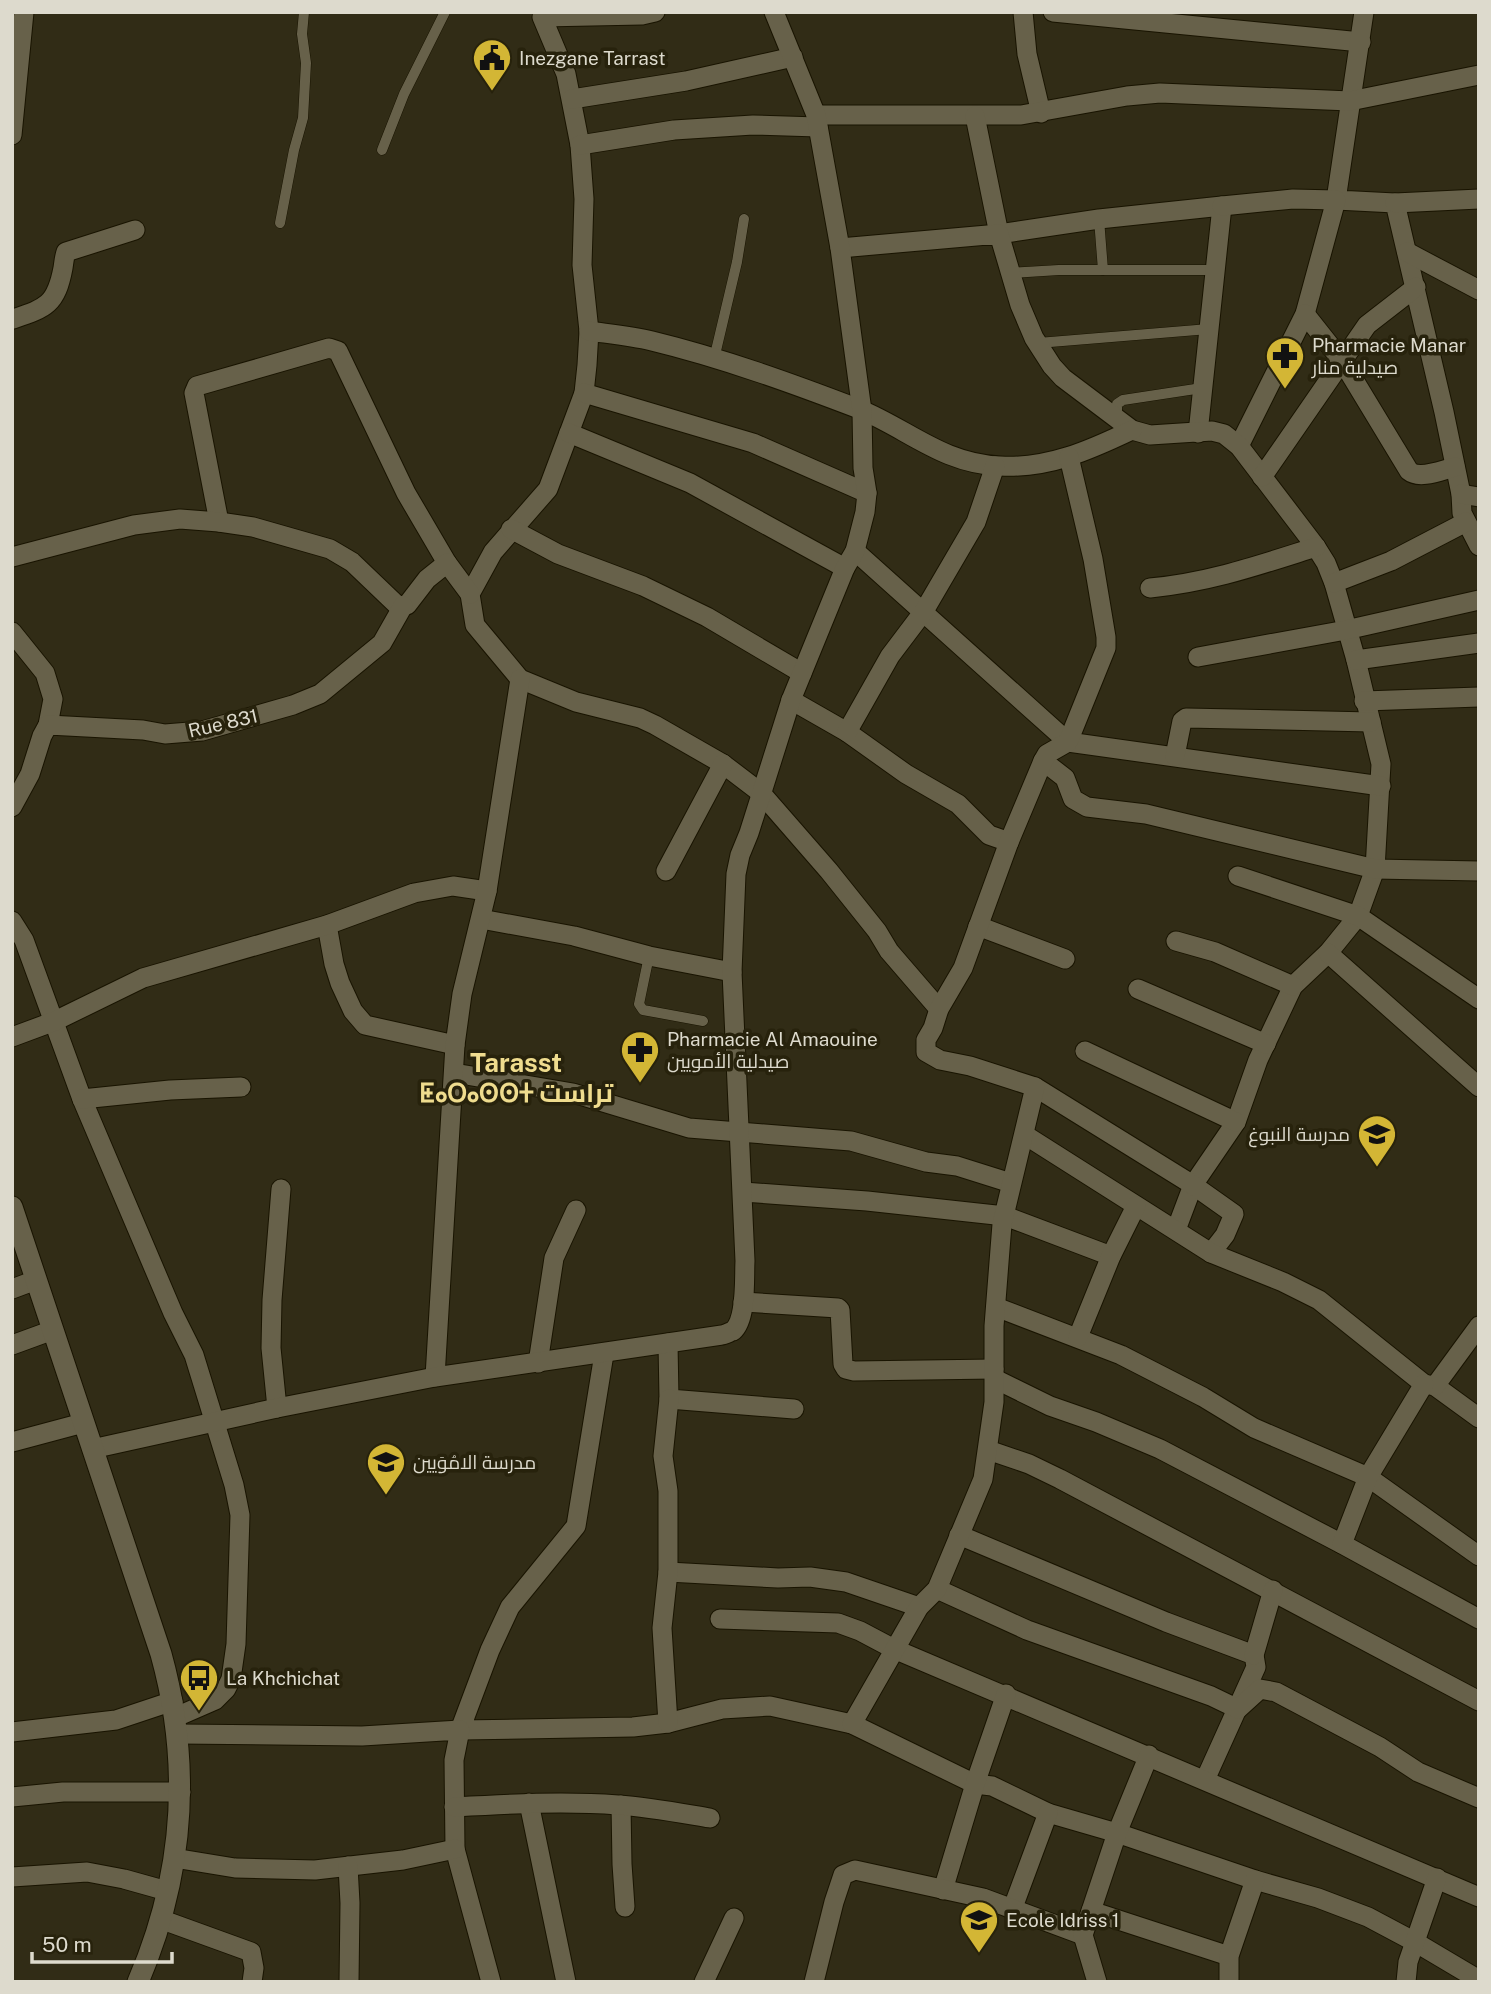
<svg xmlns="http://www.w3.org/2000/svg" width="1491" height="1994" viewBox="0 0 1491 1994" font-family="'Public Sans',Cairo,'Noto Sans Tifinagh',sans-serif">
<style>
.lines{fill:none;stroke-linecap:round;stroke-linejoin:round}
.lane-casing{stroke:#191401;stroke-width:11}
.street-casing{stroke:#191401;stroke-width:21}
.secondary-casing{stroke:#191401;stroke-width:23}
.lane{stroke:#67614a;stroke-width:10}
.street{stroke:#67614a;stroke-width:19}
.secondary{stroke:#67614a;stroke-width:21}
.labels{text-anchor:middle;stroke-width:7;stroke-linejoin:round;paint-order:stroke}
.poi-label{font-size:19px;fill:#dddacd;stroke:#27220c;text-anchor:start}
.street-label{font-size:19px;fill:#dddacd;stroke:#27220c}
.district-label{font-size:26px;font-weight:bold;fill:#efdc8e;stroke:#27220c}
</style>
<rect width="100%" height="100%" fill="#312c16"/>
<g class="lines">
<g class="lane-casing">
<g id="lane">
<path d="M382,150L404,94L445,12"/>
<path d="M1099,219L1103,270"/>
<path d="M280,223L294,150L303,118L306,63L302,34L304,12"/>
<path d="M1010,273L1059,270H1215"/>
<path d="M1038,343L1209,329"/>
<path d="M714,359L737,262L744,219"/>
<path d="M1117,418V404L1123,400L1202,388"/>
<path d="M649,956L639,1004L643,1010L703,1021"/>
</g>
</g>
<g class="street-casing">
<g id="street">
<path d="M655,12L642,15L542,17L566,74L580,145L584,199L582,265L589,331L587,365L584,393L548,489L493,552L470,594L475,625L520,679L576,702L640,718L655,725L723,764L761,793L829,871L877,931L889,951L939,1009"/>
<path d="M1023,12L1027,54L1041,113"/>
<path d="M1053,12L1361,42"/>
<path d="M1364,12L1336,200L1395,203L1444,412L1461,494L1462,513L1479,546"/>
<path d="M572,99L686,81L793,57"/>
<path d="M816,115H1021L1127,96L1160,93L1350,101L1479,75"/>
<path d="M975,116L999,234L1099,219L1222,206L1198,433"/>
<path d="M12,135L24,12"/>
<path d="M580,145L674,130L753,125L818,127"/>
<path d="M1395,203L1479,199"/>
<path d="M1222,206L1293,199L1336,200L1305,314L1239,446"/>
<path d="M840,248L999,234L1020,305L1034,338L1052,366L1063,378L1132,430L1150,435L1212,431L1224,434L1239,446L1316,547L1326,563L1334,583L1356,660L1381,764L1375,869L1358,916L1328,953L1293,986L1258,1060L1236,1122L1193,1185L1176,1230"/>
<path d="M1407,252L1479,290"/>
<path d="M1305,314L1343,362L1409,471C1420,480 1442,470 1455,467"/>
<path d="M13,319C46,308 56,305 63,268C64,262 64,258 66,252L135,230"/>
<path d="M589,331C610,334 631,336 652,341C722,358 791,383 859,409C908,429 943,464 1000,466C1048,469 1090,450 1132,430"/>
<path d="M584,393L753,443L867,493"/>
<path d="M569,433L690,483L845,568"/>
<path d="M1262,477L1367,325L1416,287"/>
<path d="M1461,494L1479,497"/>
<path d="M219,522L194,393L197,386L329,348L338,351L406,493L447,563"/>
<path d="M511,529L558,554L643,586L707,617L802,673"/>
<path d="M855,551L1068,742L1381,786"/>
<path d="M12,557L134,525L180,519L219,522L253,527L330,549L352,562L398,606L407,605L427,579L447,563L470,594"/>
<path d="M1334,583L1391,561L1466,522"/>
<path d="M1150,588C1211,582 1259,565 1316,547"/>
<path d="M12,632L45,673L53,699L48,725"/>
<path d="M1198,657L1346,630L1479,600"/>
<path d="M1356,660L1479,643"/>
<path d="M791,700L847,732L906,774L958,804L989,835L1009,842"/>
<path d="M1364,701L1479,697"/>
<path d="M847,732L890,656L924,611L976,522L995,466"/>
<path d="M1175,756L1182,721L1186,718L1371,722"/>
<path d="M1043,761L1065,778L1073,799L1087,807L1146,814L1375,869L1479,871"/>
<path d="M12,807L30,774L42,736L48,725L143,730L165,734L202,731L293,705L320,694L382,643L403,606"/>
<path d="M666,871L723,764"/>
<path d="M1238,876L1358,916L1479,999"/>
<path d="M481,919L574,936L649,956L732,972"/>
<path d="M12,921L24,940L82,1099L173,1313L194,1355L234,1485L240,1515L236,1644L231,1679L226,1689L215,1700L176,1717"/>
<path d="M327,925L334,964L340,983L353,1011L365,1025L455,1045"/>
<path d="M978,926L1065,959"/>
<path d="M1176,941L1215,952L1293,986"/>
<path d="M1328,953L1479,1087"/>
<path d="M1138,989L1266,1044"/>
<path d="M12,1037L55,1021L143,978L327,925L414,893L453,886L487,891"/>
<path d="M1085,1051L1236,1122"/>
<path d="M454,1073L573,1093L689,1128L851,1141L926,1162L957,1166L1011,1183"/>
<path d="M1035,1087L1193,1185L1234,1214L1225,1235L1211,1253"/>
<path d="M82,1099L170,1090L241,1087"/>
<path d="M1025,1135L1211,1253L1283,1282L1319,1300L1424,1384L1435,1386L1479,1418"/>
<path d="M743,1192L867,1201L1005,1216L1111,1256"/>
<path d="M12,1289L36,1280"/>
<path d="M743,1302L838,1308L840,1310L843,1364L846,1369L854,1371L994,1369"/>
<path d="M996,1307L1121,1355L1203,1397L1254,1428L1368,1477L1479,1556"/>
<path d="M1078,1337L1111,1256L1136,1206"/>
<path d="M668,1343L669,1399L794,1409"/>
<path d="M12,1345L53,1330"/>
<path d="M604,1354L576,1526L510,1607L490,1650L460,1730L633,1727L668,1723L722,1709L770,1706L852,1724L975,1784L992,1786L1048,1813L1117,1833L1255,1880L1318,1898L1368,1917L1415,1942L1479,1980"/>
<path d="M538,1363L554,1258L576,1210"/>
<path d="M435,1377L455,1045L462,994L487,891L520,679"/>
<path d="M995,1379L1050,1406L1096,1422L1160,1449L1342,1544L1479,1619"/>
<path d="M1435,1386L1479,1326"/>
<path d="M277,1408L271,1348L272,1300L281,1189"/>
<path d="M12,1442L83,1423"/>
<path d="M92,1449L277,1408L435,1377L722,1335C724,1335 732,1331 733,1331C747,1319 744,1278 745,1261L732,972L736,874L740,855L749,833L791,700L845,568L855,551L865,512L867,493L863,468L862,411L840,248L816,115L774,12"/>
<path d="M988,1450L1029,1464L1060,1479L1479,1701"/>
<path d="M959,1535L1166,1622L1254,1655L1256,1667L1205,1780"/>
<path d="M1342,1544L1368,1477L1424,1384"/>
<path d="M668,1572L778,1578L810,1577L846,1582L919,1607"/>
<path d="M937,1589L1027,1630L1211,1696L1238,1709L1260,1689L1276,1692L1380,1747L1418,1772L1479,1798"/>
<path d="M720,1619L838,1623L860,1631L894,1649L1479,1897"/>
<path d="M1254,1655L1273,1590"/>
<path d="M668,1723L662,1628L668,1572V1491L663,1456L669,1399"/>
<path d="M852,1724L919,1607L937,1589L983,1479L994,1402V1326L1002,1224L1035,1087L970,1066L940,1060L926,1052V1040L933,1028L939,1009L963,968L1009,842L1043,761L1047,754L1068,742L1106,648V637L1093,559L1069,457"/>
<path d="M12,1732L116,1720L173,1701"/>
<path d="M178,1734L362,1736L460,1730L454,1760L455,1849L491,1982"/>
<path d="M12,1797L63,1792H181"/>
<path d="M529,1803L566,1982"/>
<path d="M621,1805L622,1864L625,1907"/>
<path d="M454,1807C509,1804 563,1801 618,1805C649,1807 680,1813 710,1818"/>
<path d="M174,1858L235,1868L315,1870L403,1860L455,1849"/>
<path d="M348,1866L350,1903L349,1982"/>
<path d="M12,1877L87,1872L124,1879L167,1891"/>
<path d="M943,1890L975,1784L1006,1694"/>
<path d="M1012,1910L1048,1813"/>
<path d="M1091,1911L1229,1956"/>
<path d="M160,1919L251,1952L254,1968L252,1982"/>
<path d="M704,1982L734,1918"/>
<path d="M814,1982L834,1902L843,1875L855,1870L983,1898L1083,1935"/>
<path d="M1097,1982L1083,1935L1117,1833L1149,1755"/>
<path d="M1229,1982V1956L1255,1880"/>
<path d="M1406,1982L1408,1962L1437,1878"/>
</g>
</g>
<g class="secondary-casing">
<path id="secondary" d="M12,1207L161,1654C192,1766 184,1875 138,1982"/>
</g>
<use href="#lane" class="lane"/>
<use href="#street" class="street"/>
<use href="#secondary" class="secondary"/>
</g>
<defs>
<g id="civic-pin" transform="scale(2.0125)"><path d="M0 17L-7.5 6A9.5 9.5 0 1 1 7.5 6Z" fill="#d3b635" stroke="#27220c"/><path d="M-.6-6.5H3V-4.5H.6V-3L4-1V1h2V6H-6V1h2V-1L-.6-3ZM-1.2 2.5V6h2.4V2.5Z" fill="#111"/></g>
<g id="pharmacy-pin" transform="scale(2.0125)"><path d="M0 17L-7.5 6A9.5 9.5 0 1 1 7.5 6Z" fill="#d3b635" stroke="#27220c"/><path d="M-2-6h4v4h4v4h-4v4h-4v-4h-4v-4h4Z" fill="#111"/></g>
<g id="school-pin" transform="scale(2.0125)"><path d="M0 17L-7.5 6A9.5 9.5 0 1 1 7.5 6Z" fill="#d3b635" stroke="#27220c"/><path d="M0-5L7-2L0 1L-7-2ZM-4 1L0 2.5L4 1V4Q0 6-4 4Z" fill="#111"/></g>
<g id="bus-pin" transform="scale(2.0125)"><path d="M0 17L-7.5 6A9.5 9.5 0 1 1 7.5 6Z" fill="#d3b635" stroke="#27220c"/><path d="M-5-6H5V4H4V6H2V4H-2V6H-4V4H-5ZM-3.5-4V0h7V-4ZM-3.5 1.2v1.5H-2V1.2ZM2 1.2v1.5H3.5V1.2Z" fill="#111"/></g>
</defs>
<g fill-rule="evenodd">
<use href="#civic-pin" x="492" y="58"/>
<use href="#pharmacy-pin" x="1285" y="356"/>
<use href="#pharmacy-pin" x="640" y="1050"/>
<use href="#school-pin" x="1377" y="1134"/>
<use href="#school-pin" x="386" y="1462"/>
<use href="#bus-pin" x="199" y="1678"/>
<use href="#school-pin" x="979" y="1920"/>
</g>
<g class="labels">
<g class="poi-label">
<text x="519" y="65">Inezgane Tarrast</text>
<text x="1312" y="352">Pharmacie Manar<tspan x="1312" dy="22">صيدلية منار</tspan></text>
<text x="667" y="1046">Pharmacie Al Amaouine<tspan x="667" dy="22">صيدلية الأمويين</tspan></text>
<text x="1350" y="1141" text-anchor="end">مدرسة النبوغ</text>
<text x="413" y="1469">مدرسة الامُوَيين</text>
<text x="226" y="1685">La Khchichat</text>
<text x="1006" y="1927">Ecole Idriss 1</text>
</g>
<g class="street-label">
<text transform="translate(223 723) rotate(-13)" y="7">Rue 831</text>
</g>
<g class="district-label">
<text x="516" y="1072">Tarasst<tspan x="516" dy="30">ⵟⴰⵔⴰⵙⵙⵜ تراست</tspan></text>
</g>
</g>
<rect width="1491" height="1994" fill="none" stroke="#dddacd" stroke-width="28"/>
<path d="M32 1952v10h140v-10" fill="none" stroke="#dddacd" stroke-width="3.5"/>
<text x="42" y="1952" font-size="21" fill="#dddacd" stroke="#27220c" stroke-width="5" paint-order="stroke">50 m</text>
</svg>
